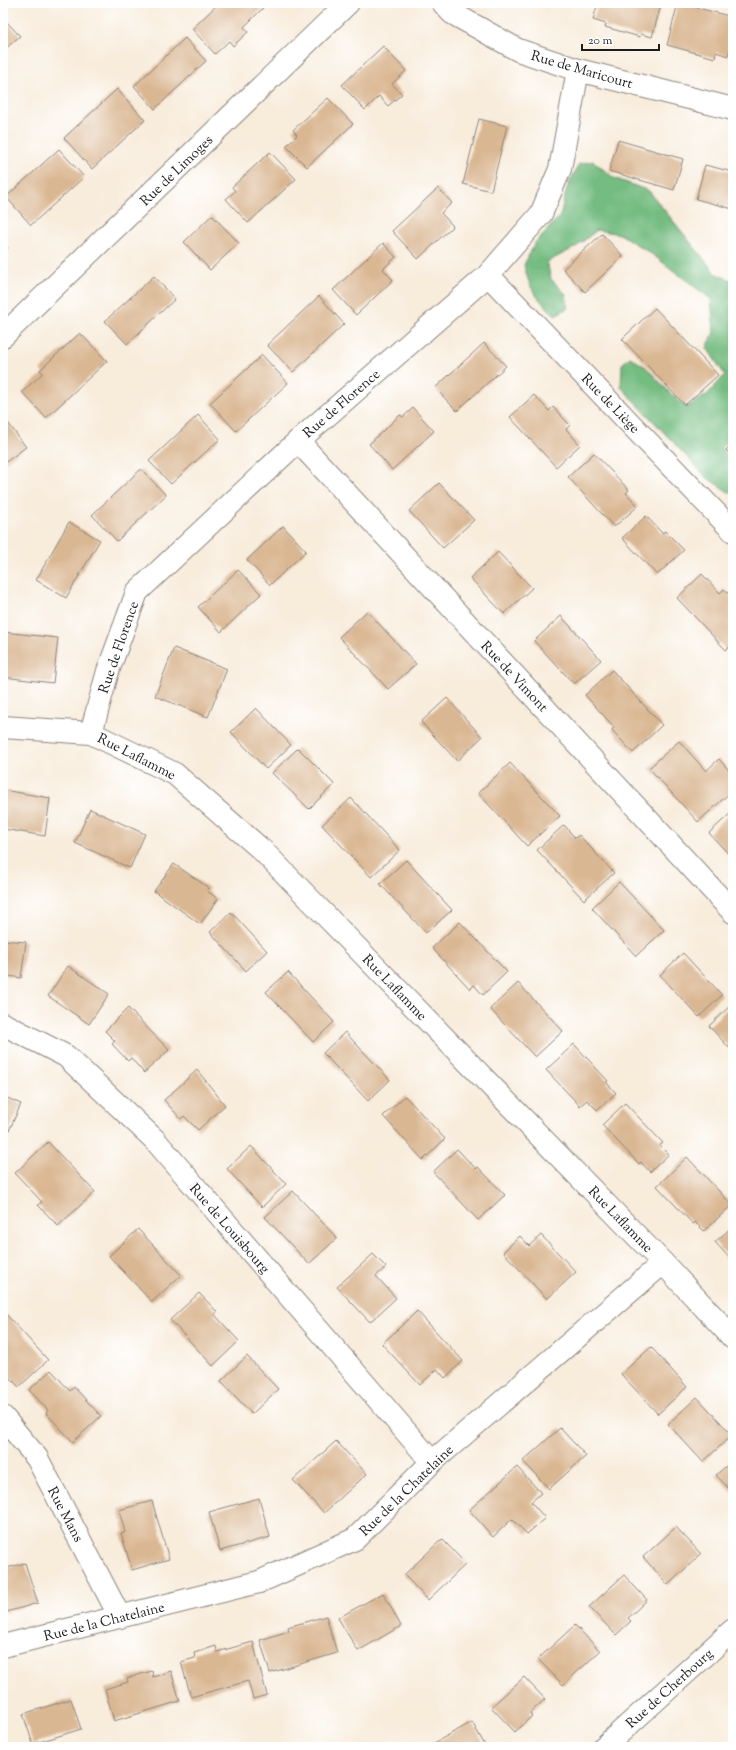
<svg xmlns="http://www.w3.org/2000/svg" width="736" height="1750" viewBox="0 0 736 1750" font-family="'Sorts Mill Goudy',serif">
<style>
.forest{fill:#74bc81;stroke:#486c4e}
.building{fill:#dab793}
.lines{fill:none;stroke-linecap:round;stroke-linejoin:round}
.minor-casing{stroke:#8a847c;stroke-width:24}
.tertiary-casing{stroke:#8a847c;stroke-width:24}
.minor{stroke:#fff;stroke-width:22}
.tertiary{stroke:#fff;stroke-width:22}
.labels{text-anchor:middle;stroke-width:3;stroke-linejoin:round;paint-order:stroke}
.street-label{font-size:14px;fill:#1c1c1c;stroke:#fff}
</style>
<rect width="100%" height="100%" fill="#fff"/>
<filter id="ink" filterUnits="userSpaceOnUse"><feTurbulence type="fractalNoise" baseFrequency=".025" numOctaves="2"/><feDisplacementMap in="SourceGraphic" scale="8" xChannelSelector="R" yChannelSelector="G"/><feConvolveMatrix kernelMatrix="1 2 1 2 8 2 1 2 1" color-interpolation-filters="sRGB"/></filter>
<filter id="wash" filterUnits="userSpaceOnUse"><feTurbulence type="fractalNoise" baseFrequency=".012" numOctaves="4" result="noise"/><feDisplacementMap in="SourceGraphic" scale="16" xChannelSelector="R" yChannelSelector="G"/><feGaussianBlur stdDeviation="0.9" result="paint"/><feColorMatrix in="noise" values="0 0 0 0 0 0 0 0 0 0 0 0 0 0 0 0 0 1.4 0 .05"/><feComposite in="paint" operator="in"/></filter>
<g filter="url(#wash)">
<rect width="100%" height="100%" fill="#f8ecdb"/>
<path class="forest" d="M593,161L614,178L649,191L716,274L733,281V437L721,448L733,462V492L730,493L706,477L621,387L622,364L630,357L646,367L669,392L686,407L707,395L725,375L707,348L714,332L711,299L653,255L620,234L597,230L576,247L547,262L551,279L566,294L568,308L555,315C536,297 530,291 524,265L535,243L560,216L567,188L579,164Z"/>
<g id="blocks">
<g class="building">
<path d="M219,3H258L263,8L244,27L248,32L233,46L229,41L215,54L192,29Z"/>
<path d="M541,3H551L548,7Z"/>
<path d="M598,3H656L661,5L652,37L641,34L640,37L605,27L606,24L593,20Z"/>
<path d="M678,3L733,17V39L728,56L716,52L715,58L667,45Z"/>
<path d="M3,18L20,36L3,51Z"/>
<path d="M185,38L206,61L155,109L134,86Z"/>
<path d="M383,46L406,71L392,84L402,94L388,106L379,96L365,110L342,85Z"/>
<path d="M117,89L145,120L92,169L64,138Z"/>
<path d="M328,98L353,124L307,167L286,146L297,135L293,130Z"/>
<path d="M479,119L507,126L491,191L463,184Z"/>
<path d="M618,140L683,159L674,190L609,171Z"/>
<path d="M59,149L84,177L31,225L6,197Z"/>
<path d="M270,152L296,179L248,223L226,199L235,191L232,187Z"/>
<path d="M705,165L733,172V209L696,199Z"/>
<path d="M438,188L452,203L441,213L453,226L418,259L392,231Z"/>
<path d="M212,215L239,243L210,270L184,242Z"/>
<path d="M602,234L623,256L585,292L563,269Z"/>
<path d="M3,243L8,248L3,253Z"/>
<path d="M383,243L396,257L383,269L393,280L356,315L333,290Z"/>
<path d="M154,276L175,299L127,344L105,321Z"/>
<path d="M319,296L344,324L293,372L267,345Z"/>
<path d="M655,308L718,375L685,405L622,339Z"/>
<path d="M80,333L107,361L46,418L22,392L43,373L40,370Z"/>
<path d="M484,343L506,366L457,411L435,388Z"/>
<path d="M262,355L288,383L236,431L210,403Z"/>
<path d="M534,395L549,411L553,407L570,425L566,429L580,445L556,467L510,417Z"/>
<path d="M413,408L434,431L392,470L369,444L400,415L403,417Z"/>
<path d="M198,415L220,439L171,484L149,461Z"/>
<path d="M3,416L26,447L3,464Z"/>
<path d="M733,443V457L726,450Z"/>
<path d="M594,453L629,490L626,493L638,506L614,527L568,477Z"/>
<path d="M141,469L166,495L117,541L92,515Z"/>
<path d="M439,483L474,520L443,548L409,511Z"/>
<path d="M646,516L662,533L665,531L684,550L657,575L622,538Z"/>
<path d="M69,522L100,540L66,598L36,580Z"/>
<path d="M283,526L306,551L270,585L247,560Z"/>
<path d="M498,552L532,588L504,614L470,578Z"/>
<path d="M238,570L261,594L221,632L198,607Z"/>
<path d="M702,574L720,593L724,589L733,599V644L726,650L677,598Z"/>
<path d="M367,611L416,664L388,689L339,637Z"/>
<path d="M561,616L601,660L574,684L534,641Z"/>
<path d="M3,632L58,638L53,683L3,677Z"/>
<path d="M174,648L227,669L208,717L155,696Z"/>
<path d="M612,670L662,725L633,753L612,730L614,727L585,695Z"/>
<path d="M447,698L482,737L457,761L421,722Z"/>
<path d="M256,708L291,745L266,769L231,732Z"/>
<path d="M679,741L706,771L719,759L733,775V790L698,822L649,768Z"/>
<path d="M298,748L334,784L309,809L272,773Z"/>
<path d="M510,763L560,816L527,846L478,793Z"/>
<path d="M3,790L50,798L45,836L3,829Z"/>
<path d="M351,798L400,850L371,877L322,825Z"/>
<path d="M90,809L145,834L130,868L75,843Z"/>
<path d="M733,811V859L709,833Z"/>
<path d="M564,825L575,838L579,835L614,873L584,900L537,850Z"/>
<path d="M406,860L452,910L426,933L380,884Z"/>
<path d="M174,864L209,888L207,891L218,899L200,924L154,891Z"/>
<path d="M619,882L664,930L636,956L592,908Z"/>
<path d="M231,912L267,951L246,971L210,932Z"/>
<path d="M460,922L507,972L483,995L474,985L470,989L432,948Z"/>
<path d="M3,940L26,942L21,978L3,975Z"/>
<path d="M683,953L722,995L699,1017L660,975Z"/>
<path d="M68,966L109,994L89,1024L48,996Z"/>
<path d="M288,972L334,1022L313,1042L266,992Z"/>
<path d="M518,983L563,1031L535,1057L490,1009Z"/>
<path d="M731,1005L733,1007V1052L709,1026Z"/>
<path d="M128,1008L169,1050L144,1073L131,1058L128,1061L112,1044L115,1041L105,1031Z"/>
<path d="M345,1032L390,1080L368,1101L323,1053Z"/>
<path d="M574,1044L608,1081L606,1082L616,1093L597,1110L587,1100L580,1106L546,1070Z"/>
<path d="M197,1070L225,1105L198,1130L184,1116L181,1119L164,1100Z"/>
<path d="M3,1096L21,1104L8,1133L3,1131Z"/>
<path d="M405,1096L445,1139L423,1160L383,1116Z"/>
<path d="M625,1103L663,1143L660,1145L669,1154L650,1172L641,1162L639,1164L602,1125Z"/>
<path d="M48,1142L95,1192L58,1226L38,1205L42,1202L15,1173Z"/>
<path d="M251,1146L286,1184L262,1207L227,1169Z"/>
<path d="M457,1149L476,1169L478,1167L505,1195L478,1220L433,1172Z"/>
<path d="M687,1157L732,1205L704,1231L695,1222L693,1224L657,1186Z"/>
<path d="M293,1191L337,1238L309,1264L265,1217Z"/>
<path d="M733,1226V1262L715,1242Z"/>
<path d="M138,1229L181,1275L152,1302L109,1256Z"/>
<path d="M541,1235L576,1272L547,1299L503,1252L520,1236L529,1246Z"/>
<path d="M373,1254L386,1267L376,1276L396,1298L370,1322L337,1287Z"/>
<path d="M199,1293L217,1312L214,1314L239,1341L213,1366L170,1320Z"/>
<path d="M3,1311L48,1360L19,1387L3,1371Z"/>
<path d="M417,1311L463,1361L445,1378L437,1369L420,1385L382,1344Z"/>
<path d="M651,1347L687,1387L658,1414L621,1374Z"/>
<path d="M247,1356L278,1389L252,1414L221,1381Z"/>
<path d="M51,1370L70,1391L74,1387L101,1416L73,1442L46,1413L48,1410L29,1390Z"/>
<path d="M697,1397L732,1435L703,1462L668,1424Z"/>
<path d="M560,1428L586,1456L549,1489L523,1461Z"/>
<path d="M336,1441L367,1474L324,1513L293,1480Z"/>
<path d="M733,1460V1493L716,1475Z"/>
<path d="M517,1467L541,1493L531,1502L545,1518L527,1534L512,1519L493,1537L469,1510Z"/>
<path d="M259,1498L270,1537L220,1551L209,1512Z"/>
<path d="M152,1501L169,1559L132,1570L121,1533L125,1532L119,1510Z"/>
<path d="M676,1527L701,1554L668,1585L643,1557Z"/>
<path d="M442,1539L466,1564L428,1600L404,1575Z"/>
<path d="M25,1563L38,1603L3,1613V1569Z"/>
<path d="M624,1575L647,1600L628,1618L631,1621L616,1635L589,1607Z"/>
<path d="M383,1593L401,1626L358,1651L338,1618Z"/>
<path d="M326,1616L337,1653L270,1673L260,1640L289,1631L288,1627Z"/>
<path d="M575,1625L600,1651L563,1685L538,1659Z"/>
<path d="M253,1642L267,1695L253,1699L248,1681L191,1697L181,1662L195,1658L194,1653L216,1646L217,1652Z"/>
<path d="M152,1671L153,1677L171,1671L180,1701L114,1721L105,1689L128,1682L127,1678Z"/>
<path d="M524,1677L545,1699L530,1713L532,1716L515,1732L491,1707Z"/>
<path d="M71,1699L81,1729L33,1744L23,1714Z"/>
<path d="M472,1722L486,1747H427Z"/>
</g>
</g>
</g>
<g filter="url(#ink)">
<use href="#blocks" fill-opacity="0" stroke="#8a847c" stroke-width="1"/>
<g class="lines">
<g class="minor-casing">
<g id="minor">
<path d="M443,3L452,13L518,50L578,70L733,109"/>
<path d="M488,275L733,531"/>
<path d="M3,336L348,3"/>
<path d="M298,441L733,912"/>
<path d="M3,727L91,733L175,774L263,851L663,1263L733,1338"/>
<path d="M91,733L108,671L137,592L298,441L488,275L541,214L560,169L578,70"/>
<path d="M3,1024L66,1056L154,1139L432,1462"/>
<path d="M3,1417L37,1458L120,1617"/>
<path d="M3,1646L259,1582L355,1539L432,1462L663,1263"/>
</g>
</g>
<g class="tertiary-casing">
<path id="tertiary" d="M604,1747L733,1630"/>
</g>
<use href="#minor" class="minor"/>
<use href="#tertiary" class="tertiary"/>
</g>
</g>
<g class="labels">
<g class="street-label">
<text transform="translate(582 69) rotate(16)" y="5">Rue de Maricourt</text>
<text transform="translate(176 170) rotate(-44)" y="5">Rue de Limoges</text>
<text transform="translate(341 403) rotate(-41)" y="5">Rue de Florence</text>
<text transform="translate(611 403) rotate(46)" y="5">Rue de Liège</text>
<text transform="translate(118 647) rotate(-71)" y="5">Rue de Florence</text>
<text transform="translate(515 676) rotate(47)" y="5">Rue de Vimont</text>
<text transform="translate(137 756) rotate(27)" y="5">Rue Laflamme</text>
<text transform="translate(395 987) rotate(46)" y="5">Rue Laflamme</text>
<text transform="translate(621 1219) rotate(46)" y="5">Rue Laflamme</text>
<text transform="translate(230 1228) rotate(49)" y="5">Rue de Louisbourg</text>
<text transform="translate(406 1490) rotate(-44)" y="5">Rue de la Chatelaine</text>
<text transform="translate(66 1514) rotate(62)" y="5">Rue Mans</text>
<text transform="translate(104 1621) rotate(-14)" y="5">Rue de la Chatelaine</text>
<text transform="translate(669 1688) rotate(-42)" y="5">Rue de Cherbourg</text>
</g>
</g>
<rect width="736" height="1750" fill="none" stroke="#fff" stroke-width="16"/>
<path d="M582 44v6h77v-6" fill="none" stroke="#1c1c1c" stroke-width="2"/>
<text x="588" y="44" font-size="12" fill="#1c1c1c" stroke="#ffffff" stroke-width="3" paint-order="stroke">20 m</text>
</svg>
